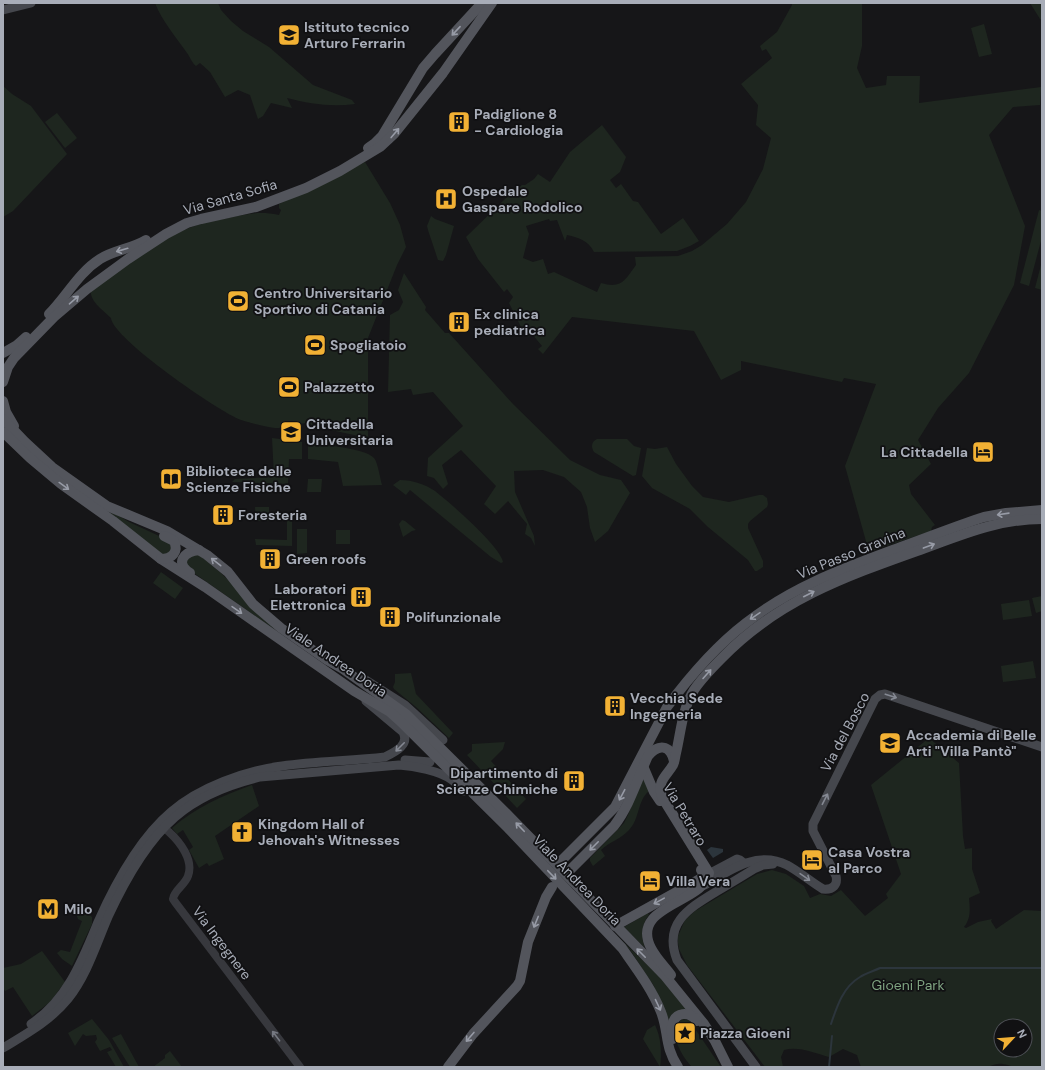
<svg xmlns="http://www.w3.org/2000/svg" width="1045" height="1070" viewBox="0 0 1045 1070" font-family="'DM Sans',sans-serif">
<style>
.green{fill:#1e261f;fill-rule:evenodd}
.water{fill:#2c353c}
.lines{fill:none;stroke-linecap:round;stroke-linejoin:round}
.stream{stroke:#2c353c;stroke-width:2}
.tertiary{stroke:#37383d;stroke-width:8}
.secondary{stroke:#45474d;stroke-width:9}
.primary{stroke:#53555c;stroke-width:10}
.oneway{stroke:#979ba6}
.oneway2{stroke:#858993}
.oneway3{stroke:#757881}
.labels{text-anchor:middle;stroke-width:3.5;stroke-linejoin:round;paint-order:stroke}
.poi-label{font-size:14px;font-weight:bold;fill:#a8adb8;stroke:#111113;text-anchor:start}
.street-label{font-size:14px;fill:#a8adb8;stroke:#111113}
.park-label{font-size:14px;fill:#7fa381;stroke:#111113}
</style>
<rect width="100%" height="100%" fill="#161618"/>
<g class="green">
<path d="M155,3H218L221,10L231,21L243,31L269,47L313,85L352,100L355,104C331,107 310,104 287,98L292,108L271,103L263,116L258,119L250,95L238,90L225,97L210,72L200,63L196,66C192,63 190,57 187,53C176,37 162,21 155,3Z"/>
<path d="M792,3H862V46L857,68L866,88L886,85L887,76H920L919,103L1041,87L1040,105L1013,107L989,135L1025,226L1014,285L969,373L938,408L918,440L931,464L909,485L911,494L935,525L932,527L931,531L869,552L845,466L876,384L844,378L842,382L741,361V370L721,380L694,331L572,317L543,354L538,349L542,346L532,334L528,337L522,329L509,303L513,297L507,289L504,292L478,259L466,237L506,198L522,185H525L534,179L538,174L550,182L570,152L602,125L626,157L620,172L610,180L616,188L621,184L633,201L638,202L661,234L683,218L699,241L690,246L677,251L594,252C588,240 579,238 567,235L565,241L557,220L550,221L549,219L526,226L529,234L523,258L533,262L543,259L548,274L554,272L597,292L601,283C622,289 625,280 636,265L635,257L678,256L692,251L702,245L727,224L746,202L763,169L771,138L756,125L758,105L741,84L772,58L766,49L762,51L760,46L777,32L792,5Z"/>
<path d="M1030,3H1042V20L1040,19Z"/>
<path d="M984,24L992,54L979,57L971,28Z"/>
<path d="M3,86L12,94L31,106L67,154L13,211L3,217Z"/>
<path d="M57,113L77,138L65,148L45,122Z"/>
<path d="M365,162L390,203L400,225L406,247L397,265L368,338V438L317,427L307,423L298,424L293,421C289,423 283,427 279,428C273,429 247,422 241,420C219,412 112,338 111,318C104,311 89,301 91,290C121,269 155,240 189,228C202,223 215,220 228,218C248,214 259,211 279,215L281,210L279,208V204Z"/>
<path d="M1039,210L1042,211V237L1029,286L1020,283Z"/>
<path d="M431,216L435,219L454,226L446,255L443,261L438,260L428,230L427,226Z"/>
<path d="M1042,261V290L1035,288Z"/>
<path d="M404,273L426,307L425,310L445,333H449L513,404L570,460L600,475L621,480L630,493L608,531L595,542L590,528L587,507L581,492L564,477L543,470L514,471L515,492L534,536L535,546L531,538L525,534L527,524L508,501L495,514L484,504L496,486L461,450L442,465L448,484L443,489L434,478L427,476L428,458L463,426L433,392L413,395L411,389L388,392L390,315L399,310L403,302L398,290Z"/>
<path d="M3,424L106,508L129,522L170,541L172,552L162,555L3,427Z"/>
<path d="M272,438L302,442V459H289L288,484L232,482L235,479L274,477Z"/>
<path d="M597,439H627L634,446L641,448L636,475L633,476L594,452C591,447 591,442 597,439Z"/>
<path d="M308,443C323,445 365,448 374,458C378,463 380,478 382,485L343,486L338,462L308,459Z"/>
<path d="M667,447L676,464L692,486L703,497L729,502L759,495H763L767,498L768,504L767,507L750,521L748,524V528L763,561V567L757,571H755L748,560L708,527L690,509L652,488L642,476L647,448L655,449Z"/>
<path d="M308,479H322L321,492H307Z"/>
<path d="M400,480C413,480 424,484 435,491C448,501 501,547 503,562L501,563L491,557L410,490L406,495L393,485Z"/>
<path d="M255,507H269V521H256Z"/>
<path d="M287,519H292V546L256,545L255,539L287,540Z"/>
<path d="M402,520L405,521L416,530L412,531L403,537L399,524Z"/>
<path d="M297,529H307V553L297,554Z"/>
<rect x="336" y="530" width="14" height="14"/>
<path d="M195,553L202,557L221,573L288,639L191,571L185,562Z"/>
<path d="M161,572L183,588L175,599L153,583Z"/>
<path d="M1042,596V611L1036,613L1032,598Z"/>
<path d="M1029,600L1032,616L1003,620L1001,604Z"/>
<path d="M1033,661L1036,678L1003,682L1001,666Z"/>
<path d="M411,673L416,694L453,733L449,738L416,707L394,689L393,687L395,682V674Z"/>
<path d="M929,738L959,763L963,836L965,849L972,848V869L980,893L969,898C970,910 971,918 964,927L966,928L978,922L992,919L991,921L996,929L1024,910L1042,911V1067C1034,1067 1027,1068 1019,1067C1005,1066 1002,1060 988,1067H861L857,1055L843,1049L829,1057C814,1053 799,1046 784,1050L781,1057L783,1067H765L687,965L679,949L678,943V936L685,920L695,911L757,874L772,870L786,874L804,886L810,898L820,894L831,896L841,890L865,916L888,898L886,894L901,874L871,785ZM1001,1026H1025V1050H1001Z"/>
<path d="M505,742L503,749L491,761L526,799L517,808L467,755L472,751V744Z"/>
<path d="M643,777L649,791C637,801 640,819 629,830C621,839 609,842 601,850L605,856L593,866L590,861V858L624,823L628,815Z"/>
<path d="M252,785L259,806L215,836L224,859L209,866L207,863L199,868L189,850L193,847L183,830L177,834L172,828C195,808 223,795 252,785Z"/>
<path d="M82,909L84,913L88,914L92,917V924L72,966L62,959L57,953L61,950L70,952L82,921L78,919L76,914Z"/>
<path d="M648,913L649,915C641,924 641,937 645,948L624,927Z"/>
<path d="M612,931L657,974L688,1011L669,1023L654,986L630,950Z"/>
<path d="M42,951L65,982L50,1002L32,1016L13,987L5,991L3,988V968L21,964Z"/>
<path d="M92,1019L109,1040L124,1067H116L107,1052L112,1050L110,1047L100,1051L95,1042L97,1039L96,1035L86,1036L83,1034L75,1046L68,1033Z"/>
<path d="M683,1019L689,1020L721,1067H692C682,1057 665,1029 683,1019Z"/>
<path d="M655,1025C661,1037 662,1053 660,1067L643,1039L647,1030Z"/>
<path d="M121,1034L139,1067H130L112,1038Z"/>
<path d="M170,1051L182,1067H153L165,1058V1055Z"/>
</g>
<path class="water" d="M711,847L723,849V852L713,858L707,850Z"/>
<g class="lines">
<g class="stream">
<path d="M831,1024C837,1006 843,987 860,977C866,973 874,971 880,968H1042"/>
<path d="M829,1067L832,1036"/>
</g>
<path class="tertiary" d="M158,827C162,828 166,829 169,832C180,842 194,860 188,876C185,885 174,890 173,899L175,902L300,1067"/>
<g class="secondary">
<path d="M3,10L31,3"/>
<path d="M361,677L405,705L443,740"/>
<path d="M405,760L430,762"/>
<path d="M705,876L737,859L740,860L744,863"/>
<path d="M705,885C730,870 757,850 787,865C800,872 811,882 823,889C833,890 838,885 836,876L813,831V824L875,699L880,695L885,694L1042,747"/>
<path d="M31,1024C67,1000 82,961 98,922C115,884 139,839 171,812C200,787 245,771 282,766C316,761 351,761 385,757C395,752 410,745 403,732L366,701"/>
<path d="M3,1048C26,1034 50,1021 68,999C87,975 96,945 108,917C124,882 145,843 175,817C198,797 231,784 260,777L399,765C414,766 440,771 452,780C456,783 460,787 464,791"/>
<path d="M756,1067L677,960C663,924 688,909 714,893C728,885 741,877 754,869L763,865L773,864"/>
</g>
<g class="primary">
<path d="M368,148L375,143L382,136L423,68L435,54L482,3"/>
<path d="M49,314C67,296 78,273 100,259C114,250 131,249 146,240"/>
<path d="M3,353L17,345L26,337"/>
<path d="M3,382L8,367L14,358L54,317L87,289L128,259L166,234L187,223L201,219L256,207L306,188L340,171L380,147L394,134L443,73L492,3"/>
<path d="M3,401L6,412L14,426"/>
<path d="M3,419L25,442L52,467L107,506L167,531L207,555L228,572L253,604L281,628L327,660L343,669L406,714L507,814L665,976L704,1024L715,1041L728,1067"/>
<path d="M3,432L30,458L61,484L113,521L161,559L205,587L354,691L390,712L400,721L508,828L622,948C636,968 652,989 661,1012C669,1032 664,1046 678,1067"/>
<path d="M161,559C172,559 179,552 174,541L164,536"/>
<path d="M190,573C175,563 183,552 199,550"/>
<path d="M643,766L654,792L660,801"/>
<path d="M557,865L615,807L667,707C690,676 716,646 746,623C793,586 847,567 901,547C929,537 956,526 984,517L1006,513L1042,510"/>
<path d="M571,869L614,826C630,805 637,780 648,756C658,744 670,744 674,761"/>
<path d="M615,926L705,876L701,870"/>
<path d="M671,975C665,967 656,958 651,948C629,905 705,903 709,873L662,797C657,780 666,777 673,765C675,761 675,757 676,753C681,732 682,709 694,690C702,678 712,668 722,658C777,601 844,577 917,551C959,536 996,519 1042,519"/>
<path d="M673,1039C672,1035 671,1030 672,1026C675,1011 689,1011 697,1021"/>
<path d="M448,1067L473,1034L517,986L520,981L528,942L546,897L552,887"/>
</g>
</g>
<defs><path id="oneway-shaft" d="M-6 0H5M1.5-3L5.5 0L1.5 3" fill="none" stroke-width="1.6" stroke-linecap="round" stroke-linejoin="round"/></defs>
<g class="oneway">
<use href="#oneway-shaft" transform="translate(456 31) rotate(133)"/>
<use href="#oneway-shaft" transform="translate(395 133) rotate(-50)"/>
<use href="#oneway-shaft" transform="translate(122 250) rotate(164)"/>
<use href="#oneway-shaft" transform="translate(74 300) rotate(-41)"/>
<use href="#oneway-shaft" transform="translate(64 486) rotate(36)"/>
<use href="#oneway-shaft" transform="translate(1003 514) rotate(172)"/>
<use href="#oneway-shaft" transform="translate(929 546) rotate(-20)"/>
<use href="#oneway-shaft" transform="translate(216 562) rotate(-142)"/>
<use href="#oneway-shaft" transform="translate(809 594) rotate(-27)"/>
<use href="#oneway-shaft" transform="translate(237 610) rotate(35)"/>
<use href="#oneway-shaft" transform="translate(755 616) rotate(146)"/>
<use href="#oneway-shaft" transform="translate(707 674) rotate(-48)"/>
<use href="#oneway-shaft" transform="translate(622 795) rotate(118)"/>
<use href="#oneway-shaft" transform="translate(520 827) rotate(-134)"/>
<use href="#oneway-shaft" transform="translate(594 846) rotate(135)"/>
<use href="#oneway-shaft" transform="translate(552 875) rotate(46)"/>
<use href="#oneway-shaft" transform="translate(659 901) rotate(151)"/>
<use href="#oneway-shaft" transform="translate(536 922) rotate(112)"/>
<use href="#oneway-shaft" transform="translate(641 953) rotate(-135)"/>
<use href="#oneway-shaft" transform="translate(658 1005) rotate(65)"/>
<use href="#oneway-shaft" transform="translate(470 1037) rotate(131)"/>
</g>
<g class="oneway2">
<use href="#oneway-shaft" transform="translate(891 696) rotate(18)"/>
<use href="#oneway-shaft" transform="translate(400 747) rotate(135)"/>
<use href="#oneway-shaft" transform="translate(825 799) rotate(-63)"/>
<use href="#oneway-shaft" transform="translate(805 877) rotate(35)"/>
</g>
<use class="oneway3" href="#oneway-shaft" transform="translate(276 1036) rotate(-127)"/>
<defs>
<g id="school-square" transform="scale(1.15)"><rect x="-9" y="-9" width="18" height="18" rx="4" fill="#f2b134" stroke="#111113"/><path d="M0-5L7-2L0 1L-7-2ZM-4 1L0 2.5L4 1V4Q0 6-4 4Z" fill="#111"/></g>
<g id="building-square" transform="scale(1.15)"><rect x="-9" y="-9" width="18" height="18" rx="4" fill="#f2b134" stroke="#111113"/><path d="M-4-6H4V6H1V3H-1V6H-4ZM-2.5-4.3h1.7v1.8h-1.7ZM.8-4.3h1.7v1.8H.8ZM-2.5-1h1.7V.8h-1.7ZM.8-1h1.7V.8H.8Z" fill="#111"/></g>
<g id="hospital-square" transform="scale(1.15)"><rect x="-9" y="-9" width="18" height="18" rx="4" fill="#f2b134" stroke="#111113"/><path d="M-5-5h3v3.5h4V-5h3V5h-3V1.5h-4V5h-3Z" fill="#111"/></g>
<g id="stadium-square" transform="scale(1.15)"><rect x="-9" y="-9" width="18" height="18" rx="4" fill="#f2b134" stroke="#111113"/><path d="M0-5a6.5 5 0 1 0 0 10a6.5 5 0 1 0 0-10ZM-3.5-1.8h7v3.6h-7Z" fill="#111"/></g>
<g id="university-square" transform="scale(1.15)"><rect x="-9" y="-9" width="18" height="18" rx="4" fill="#f2b134" stroke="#111113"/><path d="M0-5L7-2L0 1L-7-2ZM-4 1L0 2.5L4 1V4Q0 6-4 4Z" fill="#111"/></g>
<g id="hotel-square" transform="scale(1.15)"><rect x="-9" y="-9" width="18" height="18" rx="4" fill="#f2b134" stroke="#111113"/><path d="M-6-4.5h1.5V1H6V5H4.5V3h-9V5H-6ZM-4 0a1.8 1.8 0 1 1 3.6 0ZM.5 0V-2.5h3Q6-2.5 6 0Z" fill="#111"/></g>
<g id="library-square" transform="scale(1.15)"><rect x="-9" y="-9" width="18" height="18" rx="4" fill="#f2b134" stroke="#111113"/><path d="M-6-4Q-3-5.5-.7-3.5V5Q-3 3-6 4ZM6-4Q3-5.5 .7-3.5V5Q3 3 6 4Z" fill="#111"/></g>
<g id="church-square" transform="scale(1.15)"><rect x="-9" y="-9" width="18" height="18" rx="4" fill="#f2b134" stroke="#111113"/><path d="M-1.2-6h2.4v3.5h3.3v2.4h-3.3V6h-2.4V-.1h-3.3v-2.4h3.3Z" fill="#111"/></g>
<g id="metro-square" transform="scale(1.15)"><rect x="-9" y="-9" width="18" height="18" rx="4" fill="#f2b134" stroke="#111113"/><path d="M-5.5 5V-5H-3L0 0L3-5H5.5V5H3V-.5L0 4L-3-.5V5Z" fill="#111"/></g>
<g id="sight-square" transform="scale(1.15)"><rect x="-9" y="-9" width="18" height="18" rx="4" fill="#f2b134" stroke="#111113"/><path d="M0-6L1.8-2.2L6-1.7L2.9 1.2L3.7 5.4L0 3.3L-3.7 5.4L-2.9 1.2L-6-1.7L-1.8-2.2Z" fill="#111"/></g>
</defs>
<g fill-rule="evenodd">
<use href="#school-square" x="289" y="35"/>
<use href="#building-square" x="459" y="122"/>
<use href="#hospital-square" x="446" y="199"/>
<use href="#stadium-square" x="238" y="301"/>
<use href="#building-square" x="459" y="322"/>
<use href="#stadium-square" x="315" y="345"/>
<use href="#stadium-square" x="289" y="387"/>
<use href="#university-square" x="291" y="432"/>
<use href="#hotel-square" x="983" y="452"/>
<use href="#library-square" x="171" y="479"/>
<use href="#building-square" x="223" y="515"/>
<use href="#building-square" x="270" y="559"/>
<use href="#building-square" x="361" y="597"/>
<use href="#building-square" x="390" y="617"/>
<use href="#building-square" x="615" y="706"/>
<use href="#university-square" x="890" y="743"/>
<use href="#building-square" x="574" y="781"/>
<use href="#church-square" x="242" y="832"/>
<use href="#hotel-square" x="812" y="860"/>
<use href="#hotel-square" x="650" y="881"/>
<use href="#metro-square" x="48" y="909"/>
<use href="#sight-square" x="685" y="1033"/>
</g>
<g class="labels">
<g class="poi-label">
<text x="304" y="32">Istituto tecnico<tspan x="304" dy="16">Arturo Ferrarin</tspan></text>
<text x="474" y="119">Padiglione 8<tspan x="474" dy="16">- Cardiologia</tspan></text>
<text x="462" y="196">Ospedale<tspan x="462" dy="16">Gaspare Rodolico</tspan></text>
<text x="254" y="298">Centro Universitario<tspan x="254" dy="16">Sportivo di Catania</tspan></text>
<text x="474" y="319">Ex clinica<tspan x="474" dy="16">pediatrica</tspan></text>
<text x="330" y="350">Spogliatoio</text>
<text x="304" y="392">Palazzetto</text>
<text x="306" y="429">Cittadella<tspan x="306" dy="16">Universitaria</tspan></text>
<text x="968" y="457" text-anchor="end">La Cittadella</text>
<text x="186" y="476">Biblioteca delle<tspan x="186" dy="16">Scienze Fisiche</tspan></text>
<text x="238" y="520">Foresteria</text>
<text x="286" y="564">Green roofs</text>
<text x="346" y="594" text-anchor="end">Laboratori<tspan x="346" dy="16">Elettronica</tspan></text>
<text x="406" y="622">Polifunzionale</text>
<text x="630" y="703">Vecchia Sede<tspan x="630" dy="16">Ingegneria</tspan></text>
<text x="906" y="740">Accademia di Belle<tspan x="906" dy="16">Arti "Villa Pantò"</tspan></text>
<text x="558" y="778" text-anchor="end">Dipartimento di<tspan x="558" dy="16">Scienze Chimiche</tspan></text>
<text x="258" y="829">Kingdom Hall of<tspan x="258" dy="16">Jehovah's Witnesses</tspan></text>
<text x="828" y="857">Casa Vostra<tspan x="828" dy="16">al Parco</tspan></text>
<text x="666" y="886">Villa Vera</text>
<text x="64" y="914">Milo</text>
<text x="700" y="1038">Piazza Gioeni</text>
</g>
<g class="street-label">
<text transform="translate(230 197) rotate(-16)" y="5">Via Santa Sofia</text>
<text transform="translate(851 553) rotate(-22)" y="5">Via Passo Gravina</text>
<text transform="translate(336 660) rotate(34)" y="5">Viale Andrea Doria</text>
<text transform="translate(845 732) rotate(-62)" y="5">Via del Bosco</text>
<text transform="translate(685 814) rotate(59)" y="5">Via Petraro</text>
<text transform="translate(577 880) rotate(46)" y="5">Viale Andrea Doria</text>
<text transform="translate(222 943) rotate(53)" y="5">Via Ingegnere</text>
</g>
<g class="park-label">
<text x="908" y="990">Gioeni Park</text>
</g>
</g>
<rect width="1045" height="1070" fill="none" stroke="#a8adb8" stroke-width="8"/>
<g transform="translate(1013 1038) rotate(64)"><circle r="19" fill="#111113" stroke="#4d4f55"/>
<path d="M0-3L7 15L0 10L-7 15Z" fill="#f2b134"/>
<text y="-6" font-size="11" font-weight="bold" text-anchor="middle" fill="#a8adb8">N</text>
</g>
</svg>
